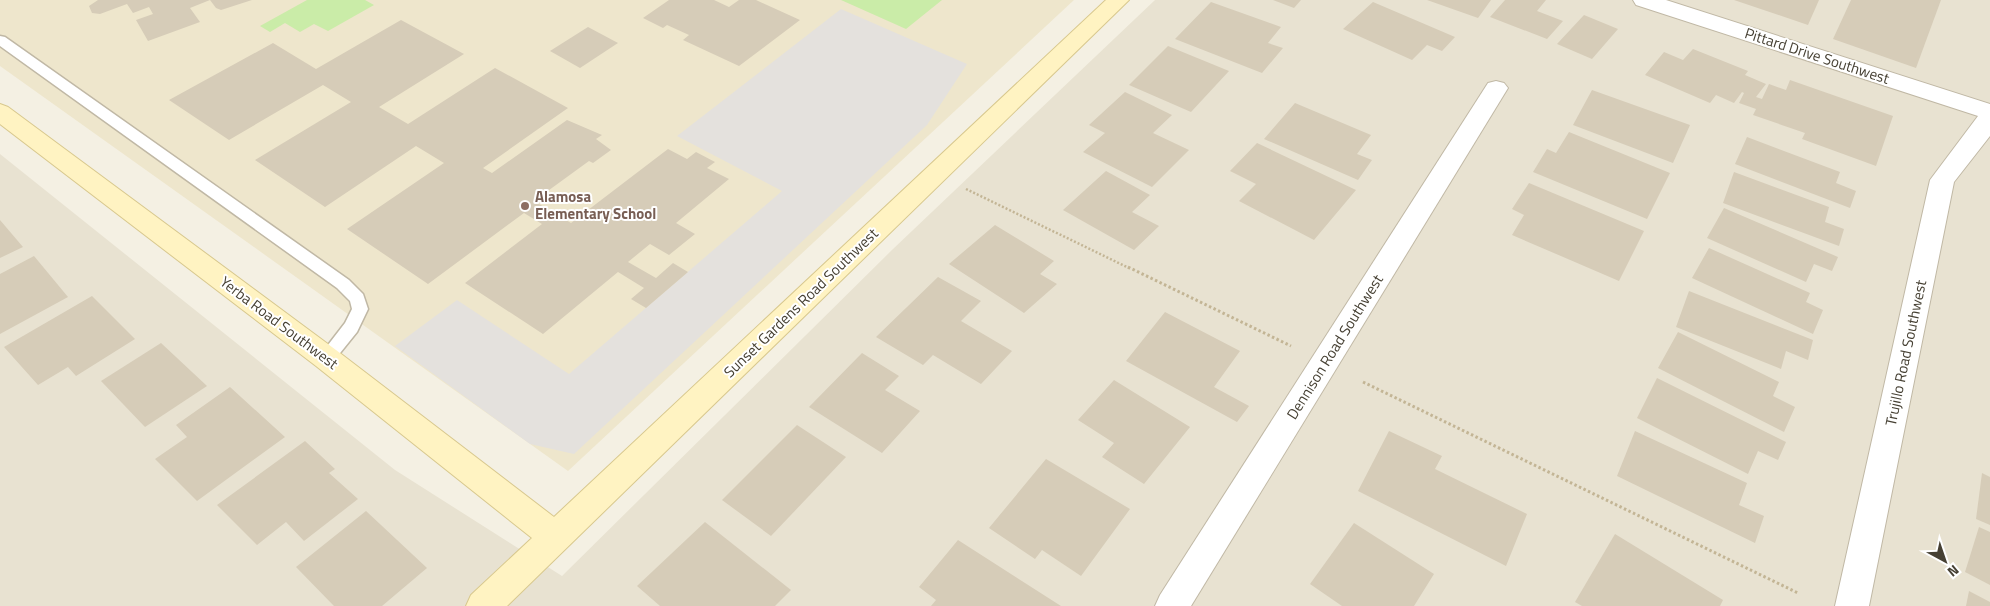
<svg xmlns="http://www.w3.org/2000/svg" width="1990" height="606" viewBox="0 0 1990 606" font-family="'Titillium Web',sans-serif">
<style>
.residential{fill:#e8e2d1}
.education{fill:#eee6cc}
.green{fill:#caeca8}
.parking{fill:#e4e1dd}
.building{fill:#d6ccb8}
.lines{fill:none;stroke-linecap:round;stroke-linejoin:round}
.lane-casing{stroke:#c0b8a5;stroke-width:3}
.street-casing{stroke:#c0b8a5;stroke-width:2}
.secondary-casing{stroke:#d8c88e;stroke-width:2}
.path-far1{stroke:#c3b595;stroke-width:2.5;stroke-dasharray:2 2;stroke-linecap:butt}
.path{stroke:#c3b595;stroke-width:3;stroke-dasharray:2.5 2.5;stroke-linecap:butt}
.lane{fill:#fff;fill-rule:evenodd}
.street{fill:#fff;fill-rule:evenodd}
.secondary{fill:#fff3c2;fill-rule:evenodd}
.education-dot{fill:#8d6e63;stroke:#fff;stroke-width:2}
.labels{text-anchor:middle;stroke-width:4;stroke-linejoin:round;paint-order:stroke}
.street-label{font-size:15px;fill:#464033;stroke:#fff}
.education-label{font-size:15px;font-weight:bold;fill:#785e54;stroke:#fff;text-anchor:start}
</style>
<rect width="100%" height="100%" fill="#f4f0e3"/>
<path class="residential" d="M1155,0H1990V606H0V154L395,470L562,576L893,249Z"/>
<path class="education" d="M0,0H1074L568,471L0,66Z"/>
<g class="green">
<path d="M307,0H365L374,5L328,31L314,24L300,32L285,23L270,32L260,26Z"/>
<path d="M841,0H942L906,29Z"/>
</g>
<path class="parking" d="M841,9L967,64L927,125L574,454L530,444L395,346L457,300L569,374L782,191L677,136Z"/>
<g class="building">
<path d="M98,0H210L190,8L200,22L148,41L136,20L153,14L149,7L133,13L127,4L100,14L92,13L89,6Z"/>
<path d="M210,0H252L221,10L216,8Z"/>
<path d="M669,0H714L729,7L739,0H756L800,20L739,66L683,40L689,35L667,25L663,28L643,18Z"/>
<path d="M1273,0H1301L1294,8Z"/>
<path d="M1427,0H1491L1478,18Z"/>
<path d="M1505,0H1546L1537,11L1563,21L1547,39L1490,17Z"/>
<path d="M1734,0H1819L1808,25Z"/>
<path d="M1851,0H1941L1916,68L1833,39Z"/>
<path d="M1211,2L1281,27L1268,43L1283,48L1262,73L1175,39Z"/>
<path d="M1373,2L1455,37L1442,51L1427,45L1412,60L1343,29Z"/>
<path d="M1584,15L1618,29L1592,59L1557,44Z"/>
<path d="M401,20L464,54L379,107L408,124L495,68L568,108L483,168L492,173L567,120L602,135L596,139L611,150L593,163L589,161L534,201L571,223L668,149L687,159L696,152L715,162L707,168L729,179L676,223L695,234L669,255L650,244L628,262L656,278L673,263L688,272L646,308L631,299L644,288L618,272L543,334L465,283L542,224L524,213L428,284L347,229L444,163L416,146L325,207L255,160L351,102L323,85L229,140L169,100L273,43L316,69Z"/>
<path d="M588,27L618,43L580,68L550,51Z"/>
<path d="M1168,46L1229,71L1191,112L1129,85Z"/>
<path d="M1693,49L1748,71L1745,75L1766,84L1756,97L1762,99L1769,84L1786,90L1790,80L1893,116L1876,166L1802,139L1805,133L1753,115L1756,109L1739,103L1744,93L1742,92L1734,103L1716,95L1710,103L1645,75L1664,52L1683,60Z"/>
<path d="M1592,90L1690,125L1673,163L1573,125Z"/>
<path d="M1125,92L1172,115L1153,133L1189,150L1152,187L1083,152L1105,133L1089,125Z"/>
<path d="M1295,103L1371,135L1357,154L1372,160L1358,180L1264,139Z"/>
<path d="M1569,132L1670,173L1647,219L1533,172L1547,149L1556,153Z"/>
<path d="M1747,137L1840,172L1836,183L1856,191L1850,208L1735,164Z"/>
<path d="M1257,143L1356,190L1314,240L1239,201L1256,184L1230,171Z"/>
<path d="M1106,171L1150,195L1132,212L1159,226L1134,250L1063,210Z"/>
<path d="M1734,172L1829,207L1825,222L1844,229L1839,246L1723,203Z"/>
<path d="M1529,183L1644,231L1619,281L1512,235L1524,215L1512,209Z"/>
<path d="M1724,208L1838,257L1832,271L1814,264L1806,282L1707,238Z"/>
<path d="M0,220L23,247L0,258Z"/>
<path d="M995,225L1054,261L1040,274L1057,284L1024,313L949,264Z"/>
<path d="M1709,248L1810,293L1806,302L1823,310L1813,334L1692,278Z"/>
<path d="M34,256L68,297L0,334V274Z"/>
<path d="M938,277L981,301L961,321L1012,351L981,384L933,355L923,365L876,337Z"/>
<path d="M1689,291L1813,340L1808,360L1786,351L1781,369L1676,327Z"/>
<path d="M92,296L135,339L76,376L68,367L38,385L4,347Z"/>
<path d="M1165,312L1240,351L1214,387L1249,406L1237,422L1126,361Z"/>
<path d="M1678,332L1779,382L1773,396L1795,407L1784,432L1658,368Z"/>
<path d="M161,343L207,386L145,427L101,381Z"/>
<path d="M862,353L899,376L885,390L920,411L882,453L809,407Z"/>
<path d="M1657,378L1786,442L1778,460L1758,451L1748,474L1637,418Z"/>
<path d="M1114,380L1190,427L1144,484L1102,457L1114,443L1078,420Z"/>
<path d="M230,387L285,437L197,501L155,459L187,437L176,425Z"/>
<path d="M797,425L846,457L771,536L722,500Z"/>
<path d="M1389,431L1442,456L1435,469L1527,514L1506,566L1358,491Z"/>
<path d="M1635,431L1747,483L1739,505L1764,516L1755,543L1617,476Z"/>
<path d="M305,441L335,469L329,473L358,499L304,541L286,522L257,545L217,505Z"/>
<path d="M1046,459L1130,509L1081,576L1042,550L1035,559L989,528Z"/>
<path d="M1982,473L1990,477V525L1976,519Z"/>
<path d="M366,511L427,568L382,606H334L296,567Z"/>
<path d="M705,522L791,590L775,606H660L637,586Z"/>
<path d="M1354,523L1434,574L1414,606H1342L1310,584Z"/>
<path d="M1979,527L1990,532V585L1965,572Z"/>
<path d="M1615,534L1723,600L1720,606H1582L1575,602Z"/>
<path d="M958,540L1061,606H931L936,600L919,587Z"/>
<path d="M1969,591L1990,602V606H1966Z"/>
</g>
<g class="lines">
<g class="lane-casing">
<path id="lane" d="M0,36L5,37L349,280L363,294L368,309L357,332L332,363L326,365L320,363L318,358L345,323L352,309L350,301L337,288L0,46Z"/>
</g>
<g class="street-casing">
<g id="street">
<path d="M1633,0H1666L1990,104V136L1954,182L1869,606H1835L1930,180L1978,116L1636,5Z"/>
<path d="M1496,81L1504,83L1508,88L1191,606H1155L1160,595L1488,83Z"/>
</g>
</g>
<g class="secondary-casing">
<path id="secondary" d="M1106,0H1129L507,606H466L471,595L532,538L316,366L0,124V104L8,107L336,350L554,517Z"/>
</g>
<path class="path-far1" d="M966,189L1131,269"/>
<g class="path">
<path d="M1128,267L1291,346"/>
<path d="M1363,382L1798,593"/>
</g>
<use href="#lane" class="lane"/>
<use href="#street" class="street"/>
<use href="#secondary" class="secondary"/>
</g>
<circle class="education-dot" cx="525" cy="206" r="5"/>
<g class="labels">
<g class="street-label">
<text transform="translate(1817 56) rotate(18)" y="5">Pittard Drive Southwest</text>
<text transform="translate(801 303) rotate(-44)" y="5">Sunset Gardens Road Southwest</text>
<text transform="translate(279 323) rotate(37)" y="5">Yerba Road Southwest</text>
<text transform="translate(1335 347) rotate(-58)" y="5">Dennison Road Southwest</text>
<text transform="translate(1906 353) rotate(-78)" y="5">Trujillo Road Southwest</text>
</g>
<g class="education-label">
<text x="535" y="202">Alamosa<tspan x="535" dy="17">Elementary School</tspan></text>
</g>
</g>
<g transform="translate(1945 561) rotate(140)" stroke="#ffffff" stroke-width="4" paint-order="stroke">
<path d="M0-4L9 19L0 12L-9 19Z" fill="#464033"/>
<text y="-8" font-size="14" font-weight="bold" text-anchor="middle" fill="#464033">N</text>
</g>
</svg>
